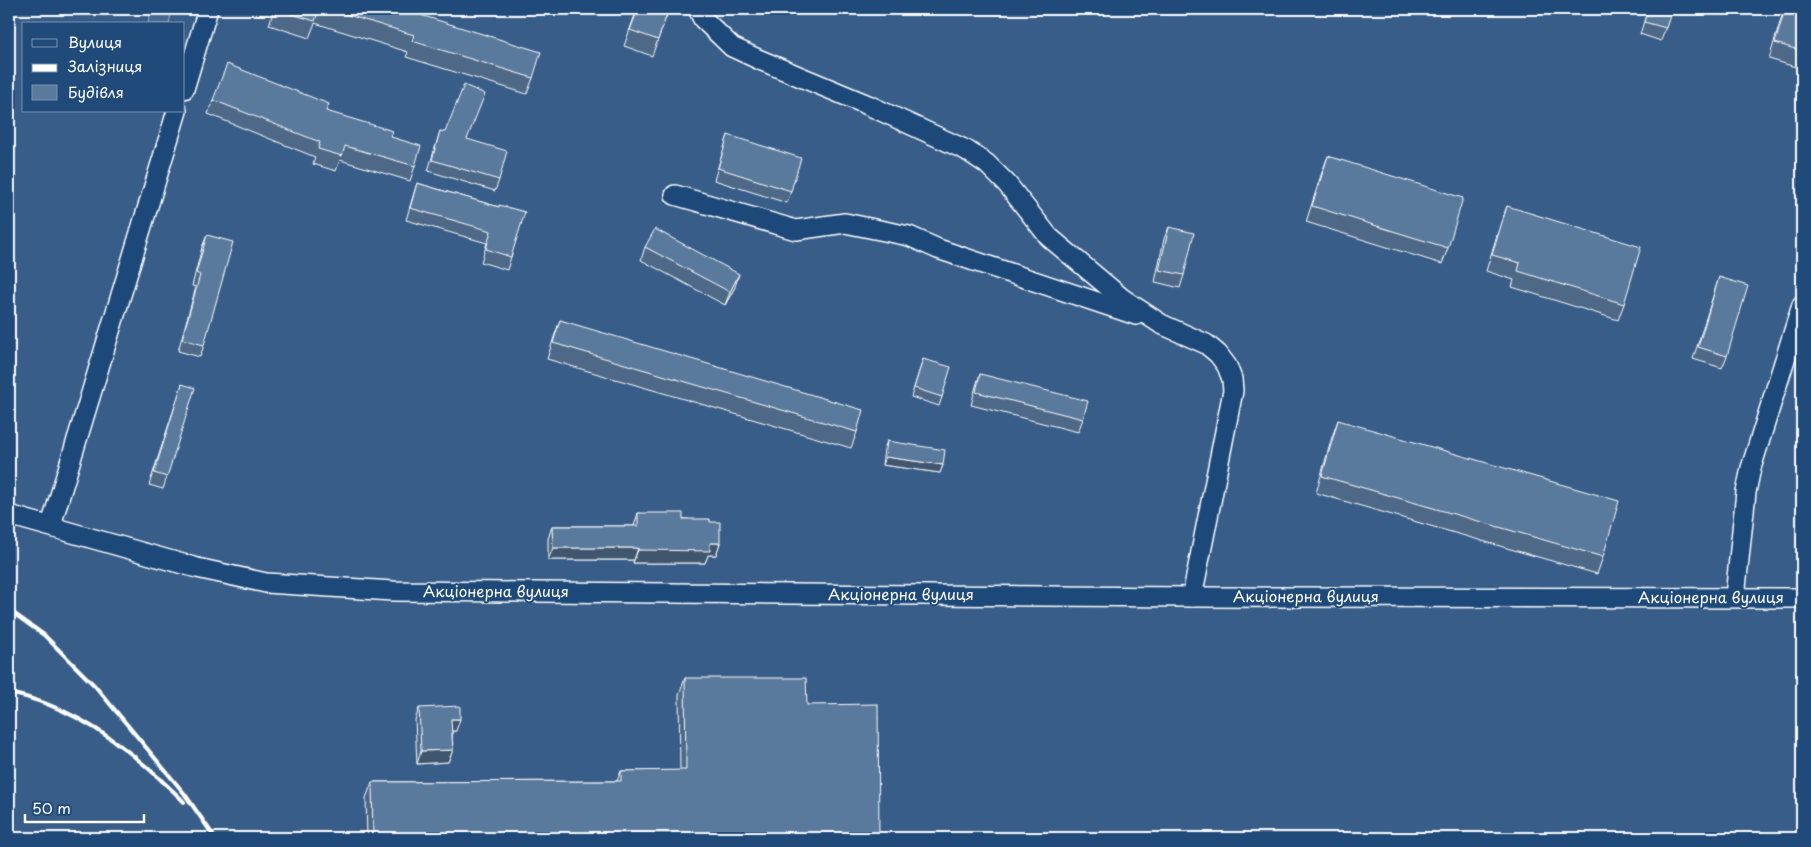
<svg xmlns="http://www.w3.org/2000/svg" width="1811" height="847" viewBox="0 0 1811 847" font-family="'Playpen Sans',sans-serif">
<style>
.built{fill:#375d88;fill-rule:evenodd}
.green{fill:#446890;stroke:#a2b4c8}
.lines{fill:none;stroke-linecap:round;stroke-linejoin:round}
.minor-casing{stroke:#fff;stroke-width:22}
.minor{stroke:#1f4a7a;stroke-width:19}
.rail{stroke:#fff;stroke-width:4}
.wall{fill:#4d6987;stroke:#fff}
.shaded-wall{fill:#3f556e;stroke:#fff}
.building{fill:#5a7a9d;stroke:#fff}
.labels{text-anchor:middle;stroke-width:4;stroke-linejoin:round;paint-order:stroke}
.street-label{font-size:15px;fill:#fff;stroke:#1f4a7a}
</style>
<rect width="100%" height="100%" fill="#28517f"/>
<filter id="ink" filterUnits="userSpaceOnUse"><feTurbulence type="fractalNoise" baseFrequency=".02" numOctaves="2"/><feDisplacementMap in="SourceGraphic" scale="10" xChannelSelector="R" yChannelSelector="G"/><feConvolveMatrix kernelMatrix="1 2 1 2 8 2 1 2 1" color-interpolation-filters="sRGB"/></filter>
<g filter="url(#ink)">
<path class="built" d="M9,9H1802V838H9ZM24,24H184V111H24Z"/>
<path class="green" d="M151,9H172L169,24H148Z"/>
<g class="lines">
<g class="minor-casing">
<g id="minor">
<path d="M698,9L703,19L732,47L760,60L868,105L966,150L987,164L1007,184L1049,237L1123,299L1161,324L1206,344L1218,354L1227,366L1232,379L1233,391L1192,597"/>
<path d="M184,89L208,9"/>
<path d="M675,195L796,230L845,223L909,236L938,249L1136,315"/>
<path d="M9,515L197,568L266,583L393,591L1192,597L1802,598"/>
<path d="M51,525L177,111"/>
<path d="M1735,597L1746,492L1751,468L1802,305"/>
</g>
</g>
<use href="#minor" class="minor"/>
<g class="rail">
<path d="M9,610L44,635L95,686L184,793L215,838"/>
<path d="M9,693C66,704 117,739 159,778C167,786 176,793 184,802"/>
</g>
</g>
<g class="wall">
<path d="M274,9H401L533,78L527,94L406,57L408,52L315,23L309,38L269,25Z"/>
<path d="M637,9H669L652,56L624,46Z"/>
<path d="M1648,9H1672L1661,41L1640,34Z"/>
<path d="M1784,9H1802V69L1769,59Z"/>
<path d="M213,100L326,111L391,137L415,166L410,181L340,160L336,171L313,164L315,157L208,114Z"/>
<path d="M440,131L467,139L499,180L495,191L428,171Z"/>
<path d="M728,135L791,191L787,203L714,180Z"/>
<path d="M1328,156L1448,248L1442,264L1306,222L1322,172Z"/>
<path d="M417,183L499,207L511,257L507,270L481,262L487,243L406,220L413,196Z"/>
<path d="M1507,206L1624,304L1618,320L1512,287L1514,280L1486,271L1501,222Z"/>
<path d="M1169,227L1184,275L1180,288L1155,282L1164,239Z"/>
<path d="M207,235L204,345L200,357L178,351L196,287L192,286L202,247Z"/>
<path d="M645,247L735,287L725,305L641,260Z"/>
<path d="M1719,277L1727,356L1722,368L1693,359Z"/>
<path d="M560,320L857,432L851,448L547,359L554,337Z"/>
<path d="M923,359L942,397L939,406L911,397Z"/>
<path d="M980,374L1083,419L1078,432L971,405L976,386Z"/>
<path d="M182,384L167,477L163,489L149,485Z"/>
<path d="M1338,420L1603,557L1597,574L1316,493L1332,437Z"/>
<path d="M887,441L943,465L940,473L882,465L884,449Z"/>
<path d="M638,513L710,522L720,543L716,555H708L705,563H633L634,560H548V539L552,526H634Z"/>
<path d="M685,678L807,705L879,838H367L366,798L372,782L617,781L621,771H680L679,695Z"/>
<path d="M419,708L456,731H452L453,750L448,762L417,764L415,720Z"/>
</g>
<g class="shaded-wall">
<path d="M739,274L735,287L725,305L730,292Z"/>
<path d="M885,457L943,465L940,473L882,465Z"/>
<path d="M710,543H720L716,555H708L705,563H633L638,550Z"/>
<path d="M553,548H638L634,560H548Z"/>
<path d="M451,719H460L456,731H447Z"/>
<path d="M453,750L448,762L417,764L421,751Z"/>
</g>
<g class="building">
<path d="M275,9H319L315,21Z"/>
<path d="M328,9H401L541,52L533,78L412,41L414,35Z"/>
<path d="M638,9H669L658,40L630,30Z"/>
<path d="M1648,9H1672L1666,28L1644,22Z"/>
<path d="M1785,9H1802V51L1775,43Z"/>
<path d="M227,64L329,104L326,111L393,131L391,137L421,146L415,166L345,146L342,156L318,149L320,142L213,100Z"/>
<path d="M464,85L485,94L467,139L507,151L499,180L432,160L440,131L445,132Z"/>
<path d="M728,135L801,158L791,191L718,168Z"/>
<path d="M1328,156L1463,198L1448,248L1312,206Z"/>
<path d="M417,183L499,207V205L525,212L511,257L486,249L491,231L410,208Z"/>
<path d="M1507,206L1641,247L1624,304L1518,271L1520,263L1492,255Z"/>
<path d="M1169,227L1194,233L1184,275L1159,270Z"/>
<path d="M655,229L739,274L730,292L645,247Z"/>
<path d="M207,235L233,242L204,345L182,339L200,275L196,273Z"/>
<path d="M1719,277L1748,286L1727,356L1698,347Z"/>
<path d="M560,320L863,410L857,432L553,343Z"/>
<path d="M923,359L951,367L942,397L914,388Z"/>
<path d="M980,374L1088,401L1083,419L976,392Z"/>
<path d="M182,384L195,388L167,477L154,473Z"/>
<path d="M1338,420L1619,501L1603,557L1322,476Z"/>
<path d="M887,441L945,450L943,465L885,457Z"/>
<path d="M638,513H683V519H710V522H720V543H710V551L638,550V548H553L552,526H638Z"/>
<path d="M685,678H806L807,705L878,704L879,838H373L372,782L621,781V771L686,770Z"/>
<path d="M460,706V719H451L453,750L421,751L419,708Z"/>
</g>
</g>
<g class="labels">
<g class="street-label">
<text x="496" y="597">Акціонерна вулиця</text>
<text x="901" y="600">Акціонерна вулиця</text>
<text x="1306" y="602">Акціонерна вулиця</text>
<text x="1711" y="603">Акціонерна вулиця</text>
</g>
</g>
<rect width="1811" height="847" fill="none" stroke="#1f4a7a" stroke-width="30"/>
<rect x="15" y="15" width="1781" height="817" fill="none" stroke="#fff" stroke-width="2" filter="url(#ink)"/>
<rect x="22" y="22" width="162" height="90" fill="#1f4a7a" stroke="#7992af"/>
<rect x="32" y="39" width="25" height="8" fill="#1f4a7a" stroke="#7992af"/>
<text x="68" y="48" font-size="15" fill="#ffffff">Вулиця</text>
<rect x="32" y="64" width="25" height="8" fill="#ffffff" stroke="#7992af"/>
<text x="68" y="72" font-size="15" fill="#ffffff">Залізниця</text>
<rect x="32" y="85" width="25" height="15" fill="#5a7a9d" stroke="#7992af"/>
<text x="68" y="98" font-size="15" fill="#ffffff">Будівля</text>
<path d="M25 814v8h119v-8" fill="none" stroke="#ffffff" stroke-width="2.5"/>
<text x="32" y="814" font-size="15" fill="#ffffff" stroke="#1f4a7a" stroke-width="4" paint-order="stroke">50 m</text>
</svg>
